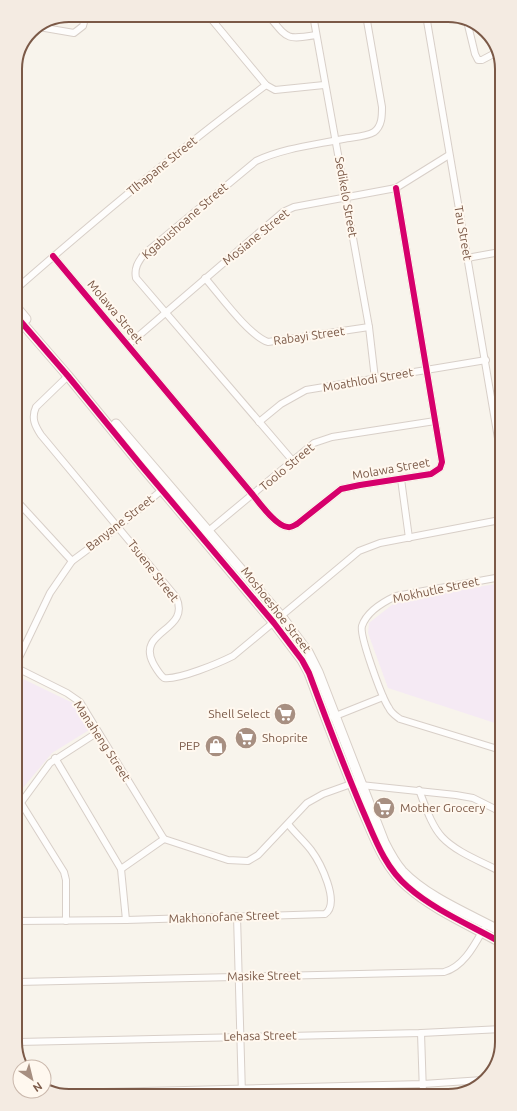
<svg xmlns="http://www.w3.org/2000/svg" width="517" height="1111" viewBox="0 0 517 1111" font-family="Ubuntu,sans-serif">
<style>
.education{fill:#f5eaf4}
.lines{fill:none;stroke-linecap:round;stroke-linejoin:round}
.street-casing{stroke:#d8cfc8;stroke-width:8}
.secondary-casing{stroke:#d8cfc7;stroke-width:11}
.street{stroke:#fefdfc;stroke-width:6}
.secondary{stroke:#fefdfc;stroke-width:9}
.cycleway-casing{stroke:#fff8ef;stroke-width:8}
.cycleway{stroke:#d6006c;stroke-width:6}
.labels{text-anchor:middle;stroke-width:4;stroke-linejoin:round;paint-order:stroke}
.street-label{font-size:12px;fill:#7b5947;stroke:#fff8ef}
.poi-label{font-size:12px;fill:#7b5947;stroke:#fff8ef;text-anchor:end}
.rim{fill:none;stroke:#7b5947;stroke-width:2}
</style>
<rect width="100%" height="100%" fill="#f8f4ec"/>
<g class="education">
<path d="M501,583V725L388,688L368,633L369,623L397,601Z"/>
<path d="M17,676L75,704L89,730L52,753L17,795Z"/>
</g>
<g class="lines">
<g class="street-casing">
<g id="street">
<path d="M208,15L266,85L275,90L324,85"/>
<path d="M268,15C288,39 285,40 316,35"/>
<path d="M313,15L369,327L375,379"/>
<path d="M426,15L500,450"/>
<path d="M467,21L475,54L478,60H482L499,51"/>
<path d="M39,27L74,33L83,26L86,15"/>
<path d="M53,256L253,495C260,504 277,527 288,527C291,528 295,525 297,524L341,489L360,485L431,474L440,468L442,462L396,188"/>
<path d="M467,258L500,252"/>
<path d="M205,278C220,295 248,335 268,342L369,327"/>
<path d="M16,289C97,218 179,149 266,85"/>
<path d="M128,345L283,212L294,207L396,188L449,155"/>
<path d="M68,376L36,407C31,418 35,426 41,435L176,597C192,631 136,630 153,663C156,668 159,674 164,678C179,680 219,663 233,656L359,551L380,543L500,520"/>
<path d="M259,422L281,404L306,390L486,360"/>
<path d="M292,460L136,278C134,268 138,262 144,254L256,161C284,148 314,145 343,139C352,137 366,137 374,132C382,126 382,116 382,107L366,15"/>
<path d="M401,479L409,538"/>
<path d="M16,500L72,561"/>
<path d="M206,533L314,443L332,437L435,421"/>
<path d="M501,577L396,596C383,602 367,611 362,626C359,635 382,698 389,708C391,713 396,716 400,719L501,750"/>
<path d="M17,662L50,593L72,561L118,527L163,489"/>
<path d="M17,668L67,693L80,702L164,839"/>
<path d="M333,717L383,697"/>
<path d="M55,758L121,869L126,920"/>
<path d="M419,790C425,805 431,825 442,837C457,853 483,862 501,872"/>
<path d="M21,803L64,872L66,880V921"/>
<path d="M17,808L50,763L98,732"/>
<path d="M164,839L228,860L248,861L258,855L307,803L323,794L351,784L456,795L473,798L501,812"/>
<path d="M121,869L164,839"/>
<path d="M237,916L242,1095"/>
<path d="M18,921L126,920L325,914C341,903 320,862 311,850C304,841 295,833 288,824"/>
<path d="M18,982L444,972C463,967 474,946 483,930"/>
<path d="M421,1033L423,1093"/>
<path d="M18,1042L421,1033L502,1029"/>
<path d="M89,1096L103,1092L423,1084L483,1080"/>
</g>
</g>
<g class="secondary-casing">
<g id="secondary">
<path d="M16,307L26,319"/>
<path d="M16,316L68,376L140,464L274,623L302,660L309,673C326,719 343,764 362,809C374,836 384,867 408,887C434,910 472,926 502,943"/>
<path d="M116,424L281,616L308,652L318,672L384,842C389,852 394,862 402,871C428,898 469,914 502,932"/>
</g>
</g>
<use href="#street" class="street"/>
<use href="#secondary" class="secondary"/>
<g class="cycleway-casing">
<g id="cycleway">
<path d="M53,256L253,495C260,504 277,527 288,527C291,528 295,525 297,524L341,489L360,485L431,474L440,468L442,462L396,188"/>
<path d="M16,316L68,376L140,464L274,623L302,660L309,673C326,719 343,764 362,809C374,836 384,867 408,887C434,910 472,926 502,943"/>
</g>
</g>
<use href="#cycleway" class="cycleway"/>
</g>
<defs>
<g id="supermarket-disc" transform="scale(1.15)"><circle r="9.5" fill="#a78f81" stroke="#fff8ef"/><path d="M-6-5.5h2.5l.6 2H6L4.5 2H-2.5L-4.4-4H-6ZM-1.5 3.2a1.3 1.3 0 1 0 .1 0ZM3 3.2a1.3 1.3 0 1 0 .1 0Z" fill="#fff"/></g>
<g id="shop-disc" transform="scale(1.15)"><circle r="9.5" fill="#a78f81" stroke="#fff8ef"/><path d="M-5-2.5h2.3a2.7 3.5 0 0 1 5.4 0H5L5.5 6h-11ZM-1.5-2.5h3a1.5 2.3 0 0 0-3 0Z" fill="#fff"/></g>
</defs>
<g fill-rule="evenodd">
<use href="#supermarket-disc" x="285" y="714"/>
<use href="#supermarket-disc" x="246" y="738"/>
<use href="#shop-disc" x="216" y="746"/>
<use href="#supermarket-disc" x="384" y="808"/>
</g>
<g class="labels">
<g class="street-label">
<text transform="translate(162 166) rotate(-39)" y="4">Tlhapane Street</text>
<text transform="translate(346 197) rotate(80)" y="4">Sedikelo Street</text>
<text transform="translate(185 221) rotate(-41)" y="4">Kgabushoane Street</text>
<text transform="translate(463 233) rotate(80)" y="4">Tau Street</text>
<text transform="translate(256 237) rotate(-39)" y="4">Mosiane Street</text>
<text transform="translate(115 312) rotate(50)" y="4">Molawa Street</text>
<text transform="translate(309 336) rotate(-8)" y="4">Rabayi Street</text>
<text transform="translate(368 380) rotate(-10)" y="4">Moathlodi Street</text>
<text transform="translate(287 467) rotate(-40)" y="4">Toolo Street</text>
<text transform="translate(391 469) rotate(-10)" y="4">Molawa Street</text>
<text transform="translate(120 523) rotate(-38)" y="4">Banyane Street</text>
<text transform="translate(153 571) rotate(52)" y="4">Tsuene Street</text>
<text transform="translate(436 590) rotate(-12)" y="4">Mokhutle Street</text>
<text transform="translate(276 610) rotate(52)" y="4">Moshoeshoe Street</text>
<text transform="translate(102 741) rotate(57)" y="4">Manaheng Street</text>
<text transform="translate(224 917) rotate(-2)" y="4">Makhonofane Street</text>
<text transform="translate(264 976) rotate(-1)" y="4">Masike Street</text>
<text transform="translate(260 1036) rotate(-1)" y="4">Lehasa Street</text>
</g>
<g class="poi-label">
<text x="270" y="718">Shell Select</text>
<text x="262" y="742" text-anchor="start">Shoprite</text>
<text x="200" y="750">PEP</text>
<text x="400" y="812" text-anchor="start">Mother Grocery</text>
</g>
</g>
<path d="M0 0H517V1111H0ZM69 22H448A47 47 0 0 1 495 69V1042A47 47 0 0 1 448 1089H69A47 47 0 0 1 22 1042V69A47 47 0 0 1 69 22Z" fill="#f4ebe2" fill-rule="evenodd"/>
<path class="rim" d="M69 22H448A47 47 0 0 1 495 69V1042A47 47 0 0 1 448 1089H69A47 47 0 0 1 22 1042V69A47 47 0 0 1 69 22Z"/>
<g transform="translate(32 1079) rotate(145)"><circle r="19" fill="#fff8ef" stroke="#cab8ac"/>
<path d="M0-3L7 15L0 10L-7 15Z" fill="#a78f81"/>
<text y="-6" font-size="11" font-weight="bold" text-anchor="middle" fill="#7b5947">N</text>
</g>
</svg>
